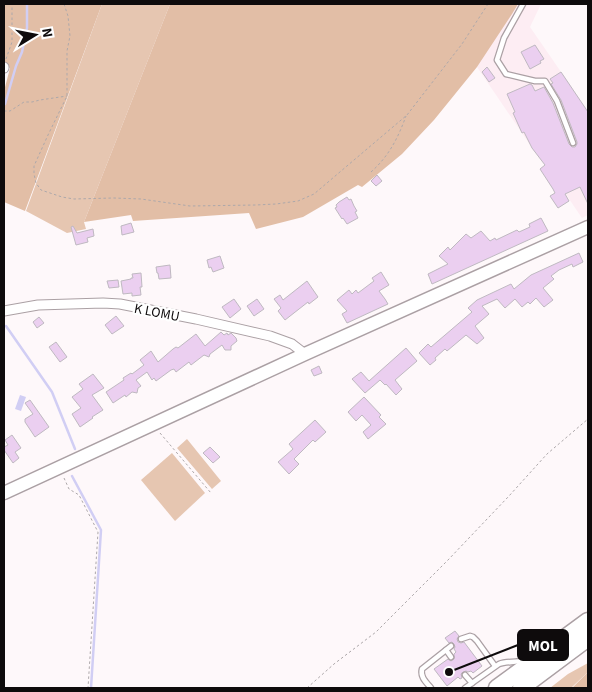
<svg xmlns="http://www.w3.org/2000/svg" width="592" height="692" viewBox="0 0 592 692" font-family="'Source Sans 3',sans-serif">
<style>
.built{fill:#fdedf3}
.green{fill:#e6c6b1}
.forest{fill:#e2bea6}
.water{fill:#d1cef4}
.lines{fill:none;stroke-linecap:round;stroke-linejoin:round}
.stream{stroke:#d1cef4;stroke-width:2.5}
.building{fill:#ebcff0;stroke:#bfb9c1}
.lane-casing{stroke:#aba0a4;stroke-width:7}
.street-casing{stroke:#aba0a4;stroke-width:11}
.secondary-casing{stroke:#aba0a4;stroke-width:15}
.highway-casing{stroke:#aba0a4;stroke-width:19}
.path{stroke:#ada8aa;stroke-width:1;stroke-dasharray:2.5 2.5;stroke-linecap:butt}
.lane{stroke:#fff;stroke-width:4.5}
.street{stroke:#fff;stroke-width:9}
.secondary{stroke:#fff;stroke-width:12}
.highway{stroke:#fff;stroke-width:16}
.labels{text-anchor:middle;stroke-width:4.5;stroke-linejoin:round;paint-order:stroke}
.street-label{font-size:14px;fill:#0e0b0c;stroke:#fff}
.leader{fill:none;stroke:#0e0b0c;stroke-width:2}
.callout-dot{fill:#0e0b0c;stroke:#fff;stroke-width:2}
.callout{fill:#0e0b0c;stroke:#0e0b0c;stroke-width:2}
.callout-label{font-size:15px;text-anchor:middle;font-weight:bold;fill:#fff}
</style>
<rect width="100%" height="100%" fill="#fef8fa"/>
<path class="built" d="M510,4H541L530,27L588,111V215L582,218L546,165L539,158L477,67Z"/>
<g class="green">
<path d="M102,4H170L84,222L86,229L67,233L26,211Z"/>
<path d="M187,439L221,481L212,489L177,448Z"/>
<path d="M172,453L205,493L175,521L141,480Z"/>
<path d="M588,663V672L571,688H550L568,674Z"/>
</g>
<g class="forest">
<path d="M4,4H102L25,211L4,202V91L10,68L4,65Z"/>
<path d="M170,4H518L512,14L477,67L434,120L402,154L362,187L358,185L303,217L256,229L249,213L133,221L131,215L84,222Z"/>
<path d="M588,672V688H571L573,687Z"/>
</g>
<path class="water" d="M20,395L26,397L21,411L15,409Z"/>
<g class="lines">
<g class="stream">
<path d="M5,104L16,66L22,52L27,28V4"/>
<path d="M6,326L52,392L75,449"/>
<path d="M72,476L101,530L91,688"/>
</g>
</g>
<g class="building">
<path d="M535,45L544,59L540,61L541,63L530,69L521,52Z"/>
<path d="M487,67L495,78L489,82L482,72Z"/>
<path d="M561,72L588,112V204L580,187L565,194L569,201L558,208L550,196L555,193L553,189L540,169L545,165L532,148L524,132L522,133L513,113L515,112L507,94L530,84L532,85L535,91L544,87L553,103L569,144L572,147H575L577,144V142L561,100L551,84L553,83L550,79Z"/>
<path d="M377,175L382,181L376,186L371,181Z"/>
<path d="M347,197L349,200L351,199L354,206L357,211L355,212L358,218L347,224L343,218L342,219L335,208L337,207L336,205L339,202Z"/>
<path d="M541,218L548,231L432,284L428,274L448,264L439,256L448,247L450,250L466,234L471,238L481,231L490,241L495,238L496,240L517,230L519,232L530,227L529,224Z"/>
<path d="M131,223L134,232L122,235L121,226Z"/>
<path d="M73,226L77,233L93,229L94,236L87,238L88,242L76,245L71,227Z"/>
<path d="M579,253L583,262L573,267L572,264L559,270L551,276L554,279L543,288L553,300L544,307L536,298L530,304L528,302L522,307L515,299L505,308L497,299L482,306L489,314L475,326L484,338L477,344L466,335L447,351L445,349L435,358L436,360L430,365L419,353L428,344L431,347L472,312L468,308L477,300L511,284L514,289L531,275Z"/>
<path d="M220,256L224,268L213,272L211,267L209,268L207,260Z"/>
<path d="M170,265L171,278L159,279L158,273H157L156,267Z"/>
<path d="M381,272L389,285L379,291L385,299L388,304L347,323L342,314L347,311L337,300L349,290L352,294L356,290L358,293L374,281L372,278Z"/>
<path d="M141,273L142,287H140L141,295L132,296V293L123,294L121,281L131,279V278H133L132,274Z"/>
<path d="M118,280L119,287L109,288L107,281Z"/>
<path d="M307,281L318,297L309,304L308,302L285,320L278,311L281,308L274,299L280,295L283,300Z"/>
<path d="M234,299L241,309L230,318L222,307Z"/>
<path d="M257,299L264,309L254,316L247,306Z"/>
<path d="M116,316L124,326L112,334L105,325Z"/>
<path d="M39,317L44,323L37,328L33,322Z"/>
<path d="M221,332L224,335L227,333L228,335L231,333L236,338L237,341L231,346V350H225L222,345L210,354L209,357L204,355L191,365L189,362L176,372L174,369L171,370L156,381L154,378L152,380L147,372L136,380L141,386L138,388L137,393L132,392L126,397L125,395L113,403L106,392L124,380L123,378L131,373L132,374L144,365L140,360L151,351L158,362L173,349L176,347L178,348L196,334L205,346Z"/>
<path d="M56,342L67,357L60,362L49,347Z"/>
<path d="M406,348L417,361L395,380L402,389L396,395L386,384L385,385L380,380L365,393L352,379L361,372L369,381Z"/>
<path d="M319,366L322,373L314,376L311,370Z"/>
<path d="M93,374L104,388L92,395L103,410L92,417L93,418L80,427L72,414L81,408L72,397L83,389L79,384Z"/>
<path d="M364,397L381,415L379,417L386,424L368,439L363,432L371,425L362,415L356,421L348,412Z"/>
<path d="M30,400L49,427L35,437L25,422V419L33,414L25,403Z"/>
<path d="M315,420L326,432L315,442L313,440L294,459L299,464L289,474L278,462L293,449L289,444Z"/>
<path d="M12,435L21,448L15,452L19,458L13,463L4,450V447L8,445L5,440Z"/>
<path d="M210,447L220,457L213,463L203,453Z"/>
<path d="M455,631L459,636L457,639L458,642L461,643L464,642L482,666L473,673L471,671L468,672L466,671L463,672L461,674L462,678L460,679L458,677L447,686L434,669L448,659L451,661L454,659V654L456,652L454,649L455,647L454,644L452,642L449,643L445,638Z"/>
</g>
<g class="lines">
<g class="lane-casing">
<g id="lane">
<path d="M523,4L504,38L497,60L506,74L535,81H545L557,101L573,143"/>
<path d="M461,639L470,636L473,637L477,641L495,666"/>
<path d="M446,650L451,657"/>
<path d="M465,675L472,683"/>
<path d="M431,688C426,682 420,677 422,669L451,646"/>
<path d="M465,688L499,664C507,661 516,663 524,660"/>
</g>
</g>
<g class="street-casing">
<g id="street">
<path d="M4,68V67"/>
<path d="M4,311L38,305L103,303L120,304L196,319L270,336L292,344L305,354"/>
</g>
</g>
<g class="secondary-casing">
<path id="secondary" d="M4,493L305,354L588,227"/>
</g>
<g class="highway-casing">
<g id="highway">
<path d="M497,688L588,621"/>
<path d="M521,688L588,638"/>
</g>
</g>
<g class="path">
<path d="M64,4L68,16L70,36L67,51V96L48,135L34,166V174L36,183L41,190L62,197L74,199L114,198L141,199L190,206L256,205L276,204L298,201L314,194L407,115L462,44L488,4"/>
<path d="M6,59L12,42V4"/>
<path d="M4,111H10L24,102H32L40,100L67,96"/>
<path d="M371,172C389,156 398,138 406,116"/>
<path d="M160,433L211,493"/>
<path d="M64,478L69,489L79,495L98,532L88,688"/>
<path d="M307,688L334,664L376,632L448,560L509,496L547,454L588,419"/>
</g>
<use href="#lane" class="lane"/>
<use href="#street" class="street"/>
<use href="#secondary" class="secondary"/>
<use href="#highway" class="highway"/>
</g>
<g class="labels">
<g class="street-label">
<text transform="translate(157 312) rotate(11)" y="5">K LOMU</text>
</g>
</g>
<path class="leader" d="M449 672L518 645"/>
<circle class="callout-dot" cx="449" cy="672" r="5"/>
<rect class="callout" x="518" y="630" width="50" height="30" rx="5"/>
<g class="callout-label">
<text x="543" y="651">MOL</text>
</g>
<rect width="592" height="692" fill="none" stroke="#0e0b0c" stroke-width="10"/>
<g transform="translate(35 35) rotate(80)" stroke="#ffffff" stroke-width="4" paint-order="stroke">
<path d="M0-4L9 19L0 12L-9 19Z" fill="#0e0b0c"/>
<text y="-8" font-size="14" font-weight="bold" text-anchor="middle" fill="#0e0b0c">N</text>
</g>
</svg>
